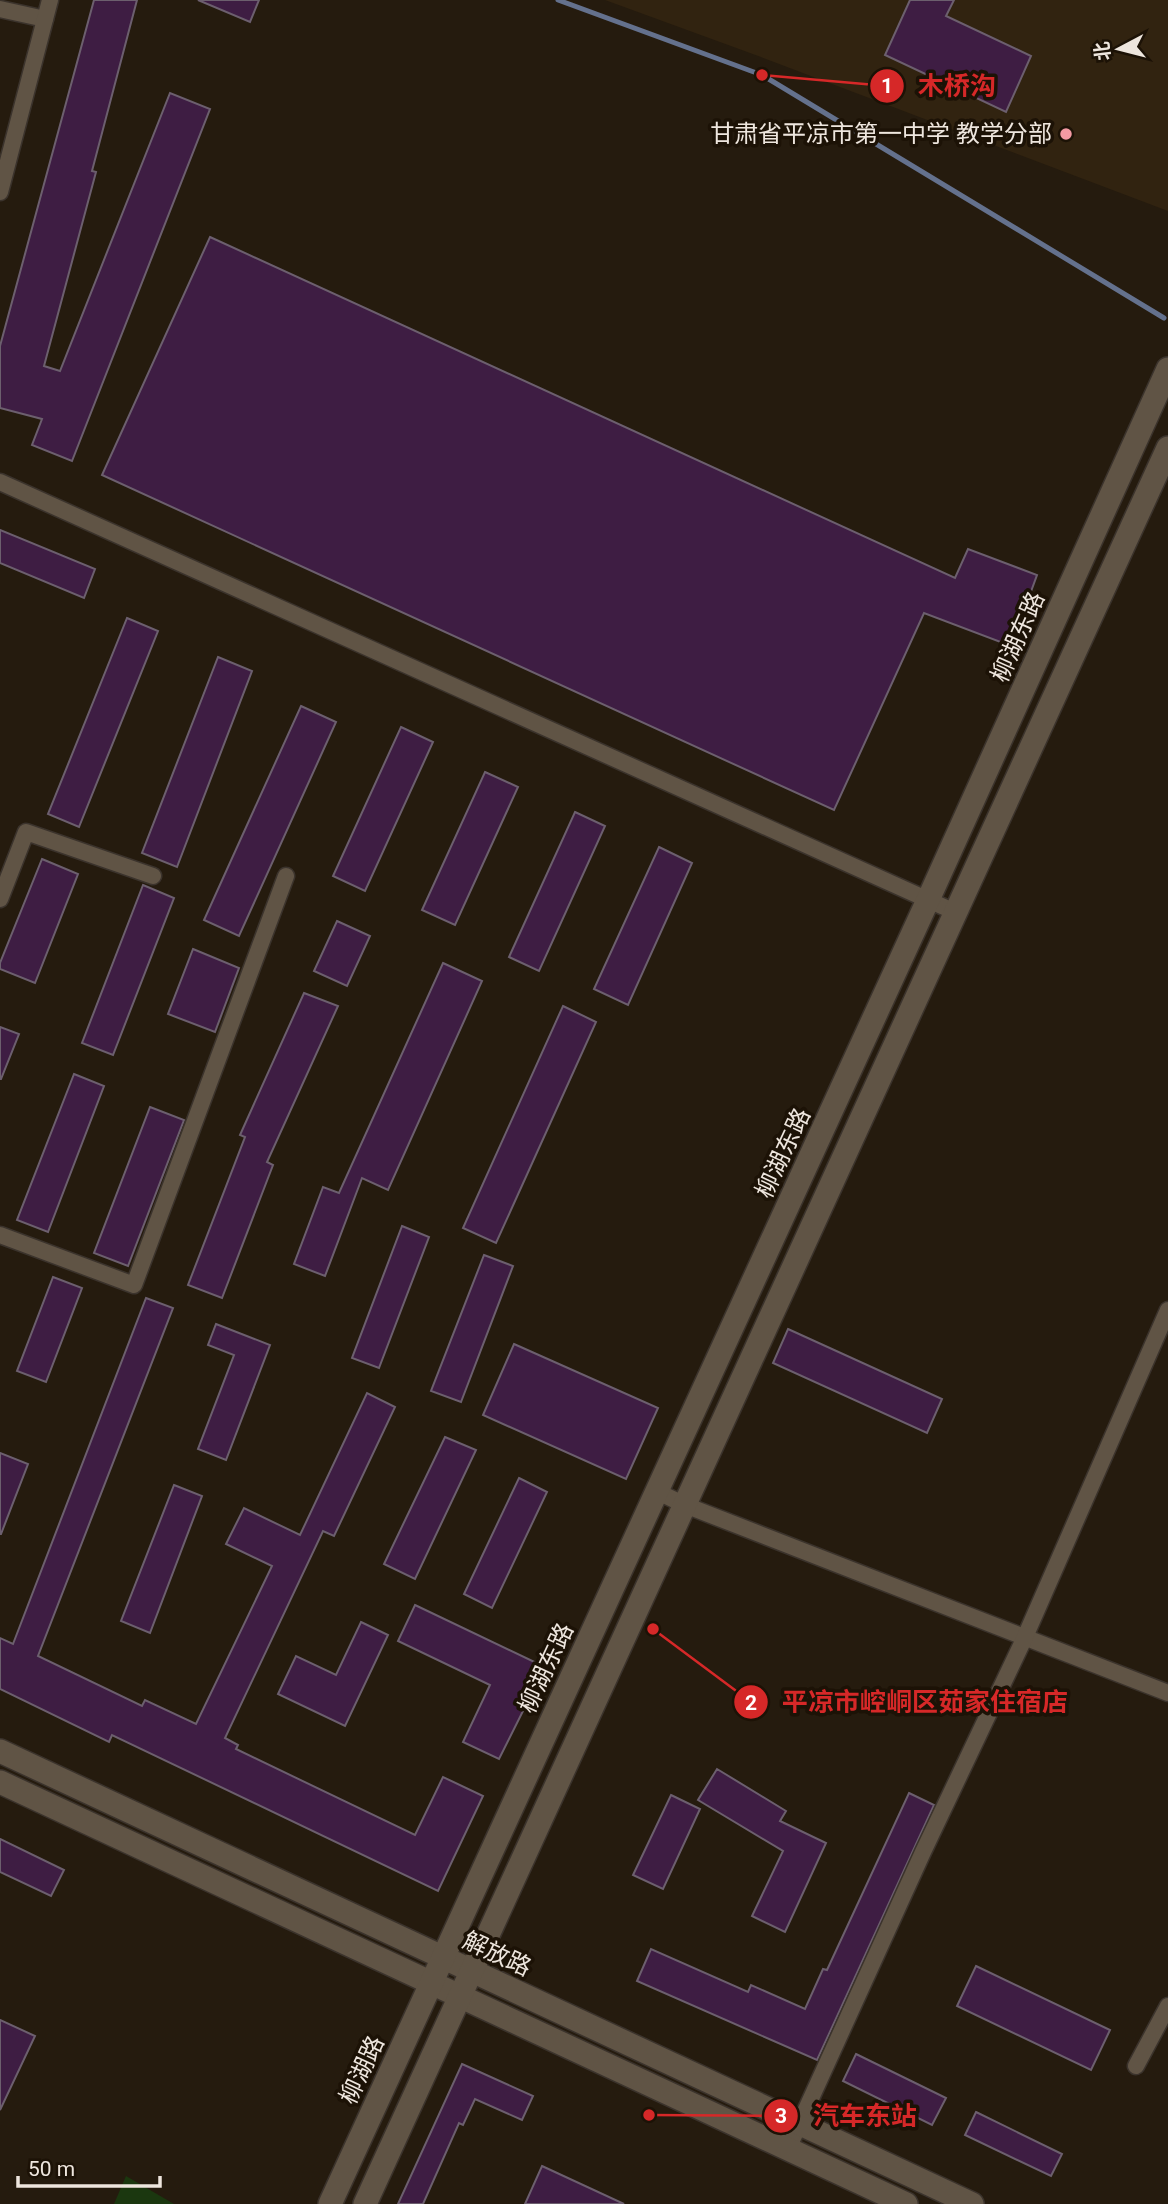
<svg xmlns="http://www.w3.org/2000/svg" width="1168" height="2204" viewBox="0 0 1168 2204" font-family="Roboto,'Noto Sans SC',sans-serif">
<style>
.built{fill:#312310}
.green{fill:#1b370f}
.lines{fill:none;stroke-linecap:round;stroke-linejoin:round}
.stream{stroke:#64718d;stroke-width:5}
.building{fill:#3e1d43;stroke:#6c5f6e;stroke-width:2}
.street-casing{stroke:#3b332c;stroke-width:19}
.secondary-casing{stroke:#3b332c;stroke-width:26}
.street{stroke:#605445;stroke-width:16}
.secondary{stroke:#605445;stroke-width:23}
.poi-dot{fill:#f49aa3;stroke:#1c1206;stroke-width:2.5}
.labels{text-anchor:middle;stroke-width:7;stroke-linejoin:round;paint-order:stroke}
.poi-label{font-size:24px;fill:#eee6de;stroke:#1c1206;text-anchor:end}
.street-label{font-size:24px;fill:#eee6de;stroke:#1c1206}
.leader{fill:none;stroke:#d62828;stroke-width:2.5}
.callout-dot{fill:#d62828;stroke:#1c1206;stroke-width:2.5}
.mark-label{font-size:21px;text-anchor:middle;font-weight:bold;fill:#fff}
.callout-label{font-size:26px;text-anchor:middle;font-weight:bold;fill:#d62828;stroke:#1c1206;stroke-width:7;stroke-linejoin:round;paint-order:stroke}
</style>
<rect width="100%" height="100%" fill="#251b0e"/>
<path class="built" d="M605,0H1168V211L761,57Z"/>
<path class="green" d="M126,2176L174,2204H114Z"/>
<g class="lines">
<path class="stream" d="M558,0L762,75L1164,318"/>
</g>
<g class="building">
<path d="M94,0H137L92,171L96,172L44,366L60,371L170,93L210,109L72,461L32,445L42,419L0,408V346Z"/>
<path d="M198,0H259L250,22Z"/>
<path d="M910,0H954L946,16L1031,56L1006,112L885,55Z"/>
<path d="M210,237L955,578L968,549L1037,575L1011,646L924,613L834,810L102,475Z"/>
<path d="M0,530L95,569L84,598L0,563Z"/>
<path d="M127,618L158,631L79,827L48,814Z"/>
<path d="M218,657L252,671L177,867L142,853Z"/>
<path d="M301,706L336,722L239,936L204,920Z"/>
<path d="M401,727L433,742L365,891L333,876Z"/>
<path d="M485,772L518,787L455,925L422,910Z"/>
<path d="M575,812L605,826L539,971L509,957Z"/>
<path d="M659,847L692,863L628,1005L594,989Z"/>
<path d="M42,859L78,874L35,983L0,969V963Z"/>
<path d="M143,885L174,898L113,1055L82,1043Z"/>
<path d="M337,921L370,936L347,986L314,971Z"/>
<path d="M193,949L239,968L215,1032L168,1014Z"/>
<path d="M443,963L482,981L388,1190L362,1178L325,1276L294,1264L323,1187L339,1193Z"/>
<path d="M304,993L338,1006L267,1162L273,1165L222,1298L188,1285L245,1137L240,1135Z"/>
<path d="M563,1006L596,1022L496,1243L463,1228Z"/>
<path d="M0,1027L19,1034L1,1079H0Z"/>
<path d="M74,1074L104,1086L48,1232L17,1220Z"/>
<path d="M150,1107L184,1120L128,1266L94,1253Z"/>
<path d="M402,1226L429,1237L379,1368L352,1358Z"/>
<path d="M484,1255L513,1266L461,1402L431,1391Z"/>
<path d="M53,1277L82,1288L46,1382L17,1371Z"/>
<path d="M146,1298L173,1308L38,1656L142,1706L145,1700L196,1724L272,1566L226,1544L244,1508L300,1535L367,1393L395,1407L334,1536L323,1531L225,1738L238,1745L236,1749L415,1835L443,1777L483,1796L438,1891L112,1735L109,1742L0,1689V1638L13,1644Z"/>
<path d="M216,1324L270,1345L226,1460L198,1449L234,1355L208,1345Z"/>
<path d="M788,1329L942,1399L927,1433L773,1363Z"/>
<path d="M514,1344L658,1408L626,1479L483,1415Z"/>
<path d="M445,1437L476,1450L415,1579L384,1564Z"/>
<path d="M0,1453L28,1464L1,1534H0Z"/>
<path d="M519,1478L547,1492L492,1608L464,1594Z"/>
<path d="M174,1485L202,1496L150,1633L121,1621Z"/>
<path d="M415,1605L545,1667L499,1759L463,1742L490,1685L398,1641Z"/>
<path d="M361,1622L388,1635L345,1726L278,1694L296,1656L336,1675Z"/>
<path d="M717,1769L786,1811L780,1821L826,1843L785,1932L752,1916L783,1851L698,1800Z"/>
<path d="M909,1793L934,1805L817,2060L637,1981L651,1949L748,1992L751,1985L805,2009L823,1969L827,1970Z"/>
<path d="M671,1795L700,1809L663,1889L633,1875Z"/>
<path d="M0,1839L64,1870L51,1896L0,1872Z"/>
<path d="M976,1966L1110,2030L1091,2070L957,2006Z"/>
<path d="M0,2020L35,2036L0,2110Z"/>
<path d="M856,2054L946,2098L932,2125L843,2081Z"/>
<path d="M462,2064L533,2096L522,2120L475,2099L463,2125L459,2123L423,2204H398Z"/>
<path d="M976,2112L1062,2154L1051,2176L965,2135Z"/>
<path d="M542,2166L624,2204H525Z"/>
</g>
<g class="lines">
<g class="street-casing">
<g id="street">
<path d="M0,9L45,19"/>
<path d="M0,192L50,0"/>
<path d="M0,482L955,912"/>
<path d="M0,899L26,832L153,876"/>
<path d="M0,1235L134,1285L286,876"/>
<path d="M656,1491L685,1505L1168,1693"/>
<path d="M1136,2066L1168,2006"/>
<path d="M788,2149L923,1852L1025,1637L1168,1310"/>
</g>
</g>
<g class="secondary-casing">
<g id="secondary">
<path d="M0,1751L972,2204"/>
<path d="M0,1782L906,2204"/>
<path d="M330,2204L928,900L1168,369"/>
<path d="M365,2204L1168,448"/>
</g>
</g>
<use href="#street" class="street"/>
<use href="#secondary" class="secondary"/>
</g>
<circle class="poi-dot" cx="1066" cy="134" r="7"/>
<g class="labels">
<g class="poi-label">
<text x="1052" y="142">甘肃省平凉市第一中学 教学分部</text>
</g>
<g class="street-label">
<text transform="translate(1018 637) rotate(-66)" y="8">柳湖东路</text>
<text transform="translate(783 1153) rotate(-65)" y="8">柳湖东路</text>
<text transform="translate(546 1668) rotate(-65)" y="8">柳湖东路</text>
<text transform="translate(497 1954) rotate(25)" y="8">解放路</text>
<text transform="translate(362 2070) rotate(-65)" y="8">柳湖路</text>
</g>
</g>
<path class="leader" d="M762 75L887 86M653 1629L751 1702M649 2115L781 2116"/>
<g class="callout-dot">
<circle cx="762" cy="75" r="7"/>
<circle cx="653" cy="1629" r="7"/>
<circle cx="649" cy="2115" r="7"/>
<circle cx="887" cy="86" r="18"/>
<circle cx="751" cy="1702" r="18"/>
<circle cx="781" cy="2116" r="18"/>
</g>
<g class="mark-label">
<text x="887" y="93">1</text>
<text x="751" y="1710">2</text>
<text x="781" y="2123">3</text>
</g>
<g class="callout-label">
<text x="957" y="95">木桥沟</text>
<text x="925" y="1711">平凉市崆峒区茹家住宿店</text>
<text x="865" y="2125">汽车东站</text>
</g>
<g transform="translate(1119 49) rotate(263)" stroke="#1c1206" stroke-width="5" paint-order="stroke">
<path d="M0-5L12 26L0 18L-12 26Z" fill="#eee6de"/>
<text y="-10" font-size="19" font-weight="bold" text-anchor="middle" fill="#eee6de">北</text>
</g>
<path d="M18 2176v10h142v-10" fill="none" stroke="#eee6de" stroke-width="3.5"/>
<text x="28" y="2176" font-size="21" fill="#eee6de" stroke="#1c1206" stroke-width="5" paint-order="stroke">50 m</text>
</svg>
